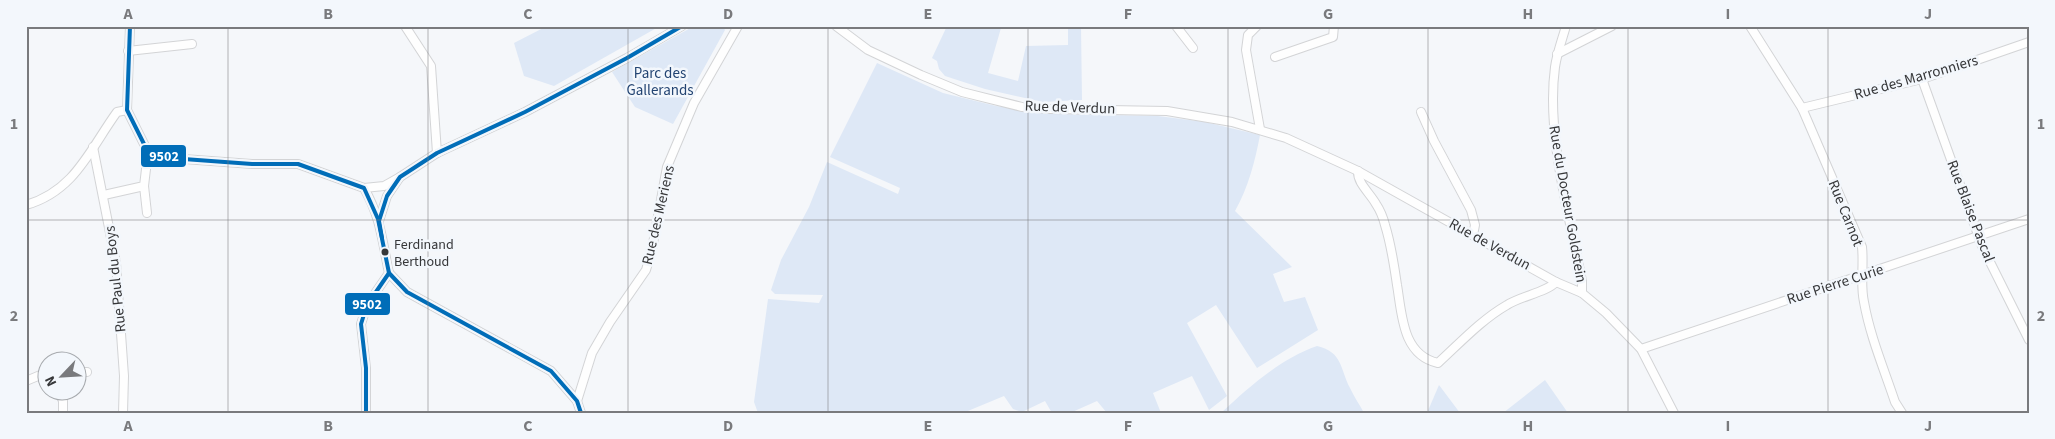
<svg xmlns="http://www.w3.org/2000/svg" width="2055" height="439" viewBox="0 0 2055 439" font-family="'Source Sans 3',sans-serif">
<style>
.green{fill:#dee8f6}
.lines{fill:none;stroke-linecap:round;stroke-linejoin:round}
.street-casing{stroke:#d3d4d6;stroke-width:10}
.street{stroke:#fefefe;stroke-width:8}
.bus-1-casing{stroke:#f3f7fc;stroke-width:8}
.bus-1{stroke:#006db8;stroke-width:4}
.grid{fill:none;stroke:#797a7d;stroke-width:1;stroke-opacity:0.55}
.bus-dot{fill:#363739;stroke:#f3f7fc;stroke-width:2}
.labels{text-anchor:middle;stroke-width:5;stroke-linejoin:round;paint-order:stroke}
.bus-label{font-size:14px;fill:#363739;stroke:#f3f7fc;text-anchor:start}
.park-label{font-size:15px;fill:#234472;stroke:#f3f7fc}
.street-label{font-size:15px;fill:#363739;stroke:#f3f7fc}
.line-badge{stroke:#f3f7fc;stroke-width:2}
.badge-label{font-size:14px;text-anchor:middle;font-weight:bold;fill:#fff}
.neatline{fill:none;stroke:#797a7d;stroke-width:2}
.grid-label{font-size:16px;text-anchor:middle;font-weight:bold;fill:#797a7d}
</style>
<rect width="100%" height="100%" fill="#f5f7fa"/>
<g class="green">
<path d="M547,26H660L554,86L524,76L514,43Z"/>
<path d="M694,26H722L725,30L673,124L635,107L612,72Z"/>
<path d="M947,26H997L1001,28L988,73L1018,81L1026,46L1068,45V26H1081L1082,100L1043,102L985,89L945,76L939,69L937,61L932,58Z"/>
<path d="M877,63L943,93L996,106L1055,114L1158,116L1205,122L1260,135C1255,162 1248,188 1235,211L1292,267L1273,274L1284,302L1305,297L1318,330L1257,368L1216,305L1187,323L1227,396L1209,410L1192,376L1153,393L1161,413H1107L1097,401L1070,413H1052L1045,401L1022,412L1013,409L1004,396L963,413H758L754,402L768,299L819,303L823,295L775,294L771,290L781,260L809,207L827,162L898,194L900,188L830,157Z"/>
<path d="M1317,346C1343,352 1340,369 1350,388C1354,397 1360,405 1364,413H1221C1249,387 1280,359 1317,346Z"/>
<path d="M1545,380L1568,413H1503Z"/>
<path d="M1439,385L1460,413H1427Z"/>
</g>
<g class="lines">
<g class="street-casing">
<g id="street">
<path d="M130,26L127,110L148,152L170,158L252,164H298L364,188C381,218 382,240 389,273L367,305L361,324L366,368V413"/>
<path d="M405,26L431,66L437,153"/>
<path d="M836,26L868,50L921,75L962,92L1022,107L1050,109L1167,111L1232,122L1286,138L1358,171L1556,282L1582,293L1606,313L1641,349L1674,413"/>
<path d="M1176,26L1193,48"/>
<path d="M1257,26L1248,35L1246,50L1260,129"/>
<path d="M1566,26C1562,40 1557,53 1555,67C1546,134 1569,214 1582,281V293"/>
<path d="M1750,26L1802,108L1862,247C1864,265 1860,284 1864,302C1870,336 1884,369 1895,402L1902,413"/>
<path d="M128,51L192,44"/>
<path d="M1557,54L1612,26"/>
<path d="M1275,57L1333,37L1334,26"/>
<path d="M1922,79L1982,246L2029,340"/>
<path d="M1802,108L1922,79L2029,42"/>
<path d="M1421,112L1434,141L1471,210L1475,225L1473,235"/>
<path d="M93,147L116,263L124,376L123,413"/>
<path d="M1358,171C1357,183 1370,193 1376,204C1380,210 1383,217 1385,225C1391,244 1394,264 1397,285C1402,314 1402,355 1438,363C1460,343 1481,320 1507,305C1521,296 1547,292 1556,282"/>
<path d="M144,186L147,213"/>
<path d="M364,188L384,186L400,177"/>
<path d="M104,195L144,186L148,152"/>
<path d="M26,205C75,191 90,149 117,112L127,110"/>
<path d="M379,221L387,196L400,177L437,153L525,112L627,58L682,26"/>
<path d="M389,273L407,292L551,371L577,401L581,413"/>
<path d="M1641,349L2029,219"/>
<path d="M78,372H87"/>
<path d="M26,381L45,373L48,380"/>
<path d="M59,392L63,401V413"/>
<path d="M577,401L592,353L610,322L646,270L652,249L667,167L694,103L738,26"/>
</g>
</g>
<use href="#street" class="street"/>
<g class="bus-1-casing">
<g id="bus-1">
<path d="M130,26L127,110L148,152L170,158L252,164H298L364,188L378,219L389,273L367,305L361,324L366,368V413"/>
<path d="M382,238L379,221L387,196L400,177L437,153L525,112L627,58L682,26"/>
<path d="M389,273L407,292L551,371L577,401L581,413"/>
</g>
</g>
<use href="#bus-1" class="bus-1"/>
</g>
<path class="grid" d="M228,26V413M428,26V413M628,26V413M828,26V413M1028,26V413M1228,26V413M1428,26V413M1628,26V413M1828,26V413M26,220H2029"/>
<circle class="bus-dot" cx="385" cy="252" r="4.5"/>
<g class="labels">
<g class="bus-label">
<text x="394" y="249">Ferdinand<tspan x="394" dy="17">Berthoud</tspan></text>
</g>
<g class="park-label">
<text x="660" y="78">Parc des<tspan x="660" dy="17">Gallerands</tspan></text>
</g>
<g class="street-label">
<text transform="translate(1916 77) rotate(-16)" y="5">Rue des Marronniers</text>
<text transform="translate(1070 107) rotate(2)" y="5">Rue de Verdun</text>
<text transform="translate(1568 204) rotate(80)" y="5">Rue du Docteur Goldstein</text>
<text transform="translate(1971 211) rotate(69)" y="5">Rue Blaise Pascal</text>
<text transform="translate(1846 213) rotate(68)" y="5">Rue Carnot</text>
<text transform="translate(658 215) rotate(-77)" y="5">Rue des Meriens</text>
<text transform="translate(1490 244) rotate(29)" y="5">Rue de Verdun</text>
<text transform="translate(115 279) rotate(-96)" y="5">Rue Paul du Boys</text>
<text transform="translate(1835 284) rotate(-18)" y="5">Rue Pierre Curie</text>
</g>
</g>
<g class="line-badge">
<rect x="140" y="144" width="47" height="24" rx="5" fill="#006db8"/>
<rect x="344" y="292" width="47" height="24" rx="5" fill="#006db8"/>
</g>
<g class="badge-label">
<text x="164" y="161">9502</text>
<text x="367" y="309">9502</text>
</g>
<rect width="2055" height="439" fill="none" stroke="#f3f7fc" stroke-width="55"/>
<g transform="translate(62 376) rotate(245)"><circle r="24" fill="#f3f7fc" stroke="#a7aaae"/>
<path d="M0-4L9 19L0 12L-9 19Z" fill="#797a7d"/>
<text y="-8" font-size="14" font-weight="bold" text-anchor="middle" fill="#363739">N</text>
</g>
<rect x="28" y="28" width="2000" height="384" class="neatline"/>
<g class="grid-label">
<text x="128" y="19">A</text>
<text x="328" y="19">B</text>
<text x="528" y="19">C</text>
<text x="728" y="19">D</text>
<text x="928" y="19">E</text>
<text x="1128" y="19">F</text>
<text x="1328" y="19">G</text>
<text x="1528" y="19">H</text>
<text x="1728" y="19">I</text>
<text x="1928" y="19">J</text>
<text x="14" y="129">1</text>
<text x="2041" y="129">1</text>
<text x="14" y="321">2</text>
<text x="2041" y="321">2</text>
<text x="128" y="431">A</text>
<text x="328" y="431">B</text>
<text x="528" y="431">C</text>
<text x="728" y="431">D</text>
<text x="928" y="431">E</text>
<text x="1128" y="431">F</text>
<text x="1328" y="431">G</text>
<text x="1528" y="431">H</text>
<text x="1728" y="431">I</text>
<text x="1928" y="431">J</text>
</g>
</svg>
